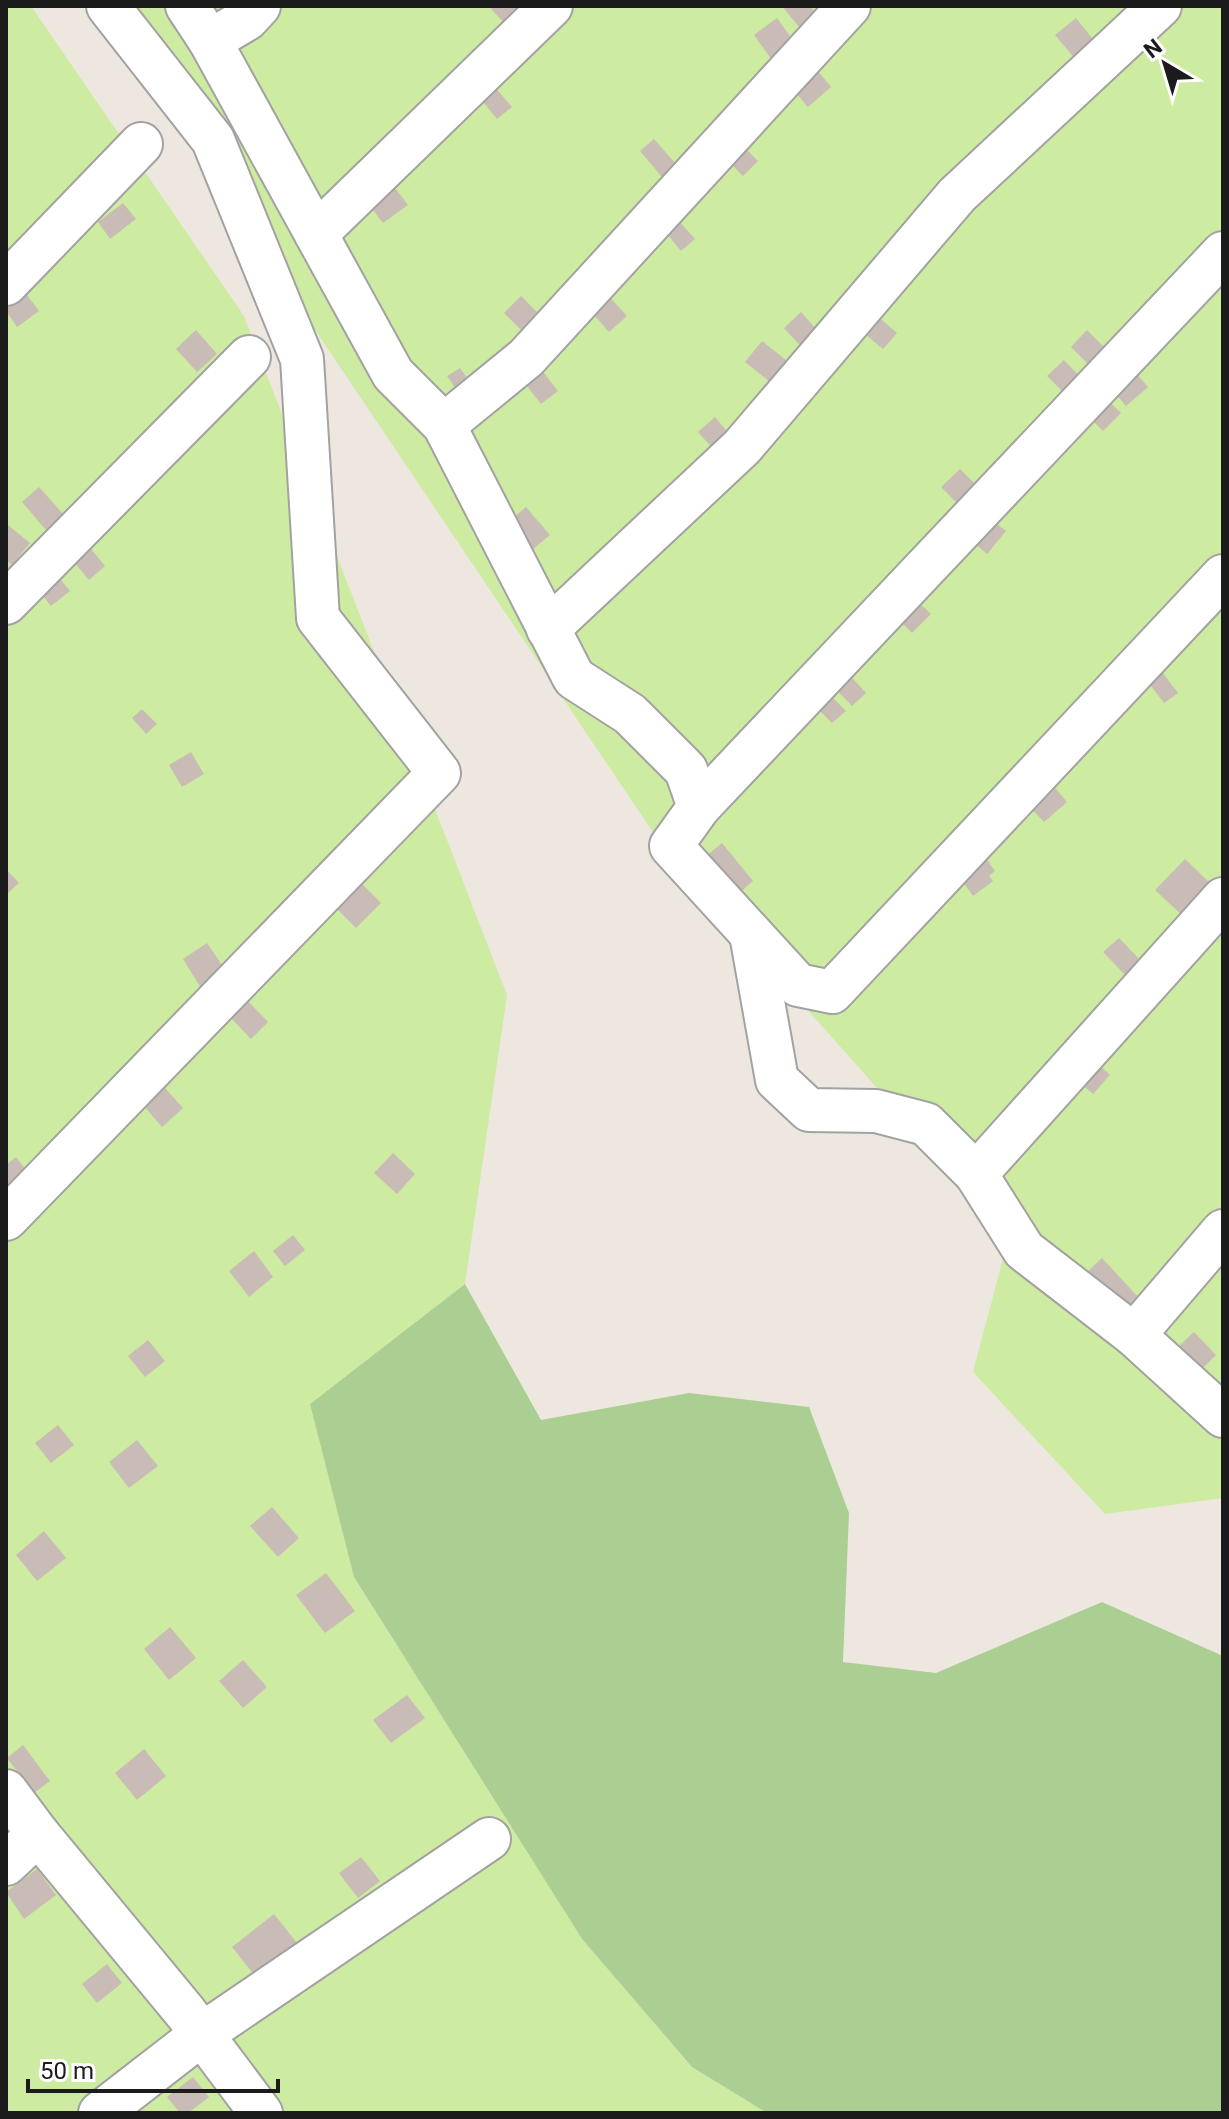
<svg xmlns="http://www.w3.org/2000/svg" width="1229" height="2119" viewBox="0 0 1229 2119" font-family="Roboto,sans-serif">
<style>
.grass{fill:#ceeba2}
.forest{fill:#abcf92}
.building{fill:#c9bcb6}
.lines{fill:none;stroke-linecap:round;stroke-linejoin:round}
.minor-casing{stroke:#a2a2a2;stroke-width:46}
.minor{stroke:#fff;stroke-width:42}
</style>
<rect width="100%" height="100%" fill="#ede7e0"/>
<g class="grass">
<path d="M6,6H31L244,316L507,995L465,1284L310,1404L354,1577L582,1939L692,2067L767,2113H6Z"/>
<path d="M97,6H1223V1498L1105,1514L973,1372L1009,1236L665,850Z"/>
</g>
<path class="forest" d="M465,1284L541,1420L689,1393L809,1407L849,1513L843,1662L936,1673L1102,1602L1223,1656V2113H767L692,2067L582,1939L354,1577L310,1404Z"/>
<g class="building">
<path d="M494,6H525L514,33L491,9Z"/>
<path d="M782,6H810L816,13L799,27Z"/>
<path d="M777,18L795,43L772,60L754,35Z"/>
<path d="M1076,18L1096,43L1076,60L1055,35Z"/>
<path d="M814,66L831,87L808,107L790,86Z"/>
<path d="M494,86L512,107L497,119L480,98Z"/>
<path d="M654,139L682,171L667,183L640,151Z"/>
<path d="M744,147L758,161L743,176L729,162Z"/>
<path d="M392,184L408,205L383,223L367,202Z"/>
<path d="M123,203L136,219L110,239L98,222Z"/>
<path d="M671,212L695,239L681,251L658,223Z"/>
<path d="M24,291L39,311L17,327L6,311V304Z"/>
<path d="M606,293L627,316L609,332L588,308Z"/>
<path d="M521,296L539,314L523,332L504,313Z"/>
<path d="M801,312L823,337L806,352L784,328Z"/>
<path d="M875,314L897,333L883,349L860,330Z"/>
<path d="M196,330L217,354L197,372L176,349Z"/>
<path d="M1087,330L1109,352L1092,368L1071,347Z"/>
<path d="M762,341L792,365L775,386L745,362Z"/>
<path d="M1064,360L1083,380L1067,396L1047,376Z"/>
<path d="M537,364L558,391L541,404L520,377Z"/>
<path d="M1128,364L1148,387L1126,406L1106,382Z"/>
<path d="M460,368L473,386L460,395L447,376Z"/>
<path d="M1100,393L1121,413L1103,431L1082,410Z"/>
<path d="M715,417L732,437L715,451L698,432Z"/>
<path d="M960,469L983,492L964,510L941,487Z"/>
<path d="M39,487L64,515L46,530L22,502Z"/>
<path d="M526,507L550,535L526,555L502,527Z"/>
<path d="M991,519L1006,531L987,554L972,541Z"/>
<path d="M8,525L30,543L12,565L6,560Z"/>
<path d="M80,535L105,566L89,580L63,549Z"/>
<path d="M53,570L70,591L51,606L34,585Z"/>
<path d="M912,596L931,614L912,633L893,614Z"/>
<path d="M1156,664L1178,693L1164,703L1142,674Z"/>
<path d="M846,671L866,693L852,706L832,685Z"/>
<path d="M827,692L846,711L832,723L813,704Z"/>
<path d="M142,709L157,724L146,734L132,718Z"/>
<path d="M191,752L204,774L182,787L169,765Z"/>
<path d="M1050,782L1067,802L1044,822L1026,803Z"/>
<path d="M722,843L753,881L730,901L698,863Z"/>
<path d="M985,857L995,871L989,876L993,881L973,896L959,876Z"/>
<path d="M1185,859L1213,886L1184,917L1155,890Z"/>
<path d="M6,869L19,883L6,895Z"/>
<path d="M361,883L381,903L356,928L336,908Z"/>
<path d="M1119,938L1142,962L1127,977L1103,952Z"/>
<path d="M207,943L230,977L204,993L183,959Z"/>
<path d="M244,997L268,1022L251,1039L227,1014Z"/>
<path d="M1089,1056L1110,1075L1093,1094L1072,1076Z"/>
<path d="M164,1087L183,1108L162,1127L143,1105Z"/>
<path d="M393,1153L415,1174L397,1194L374,1173Z"/>
<path d="M16,1157L34,1180L6,1191V1165Z"/>
<path d="M293,1235L305,1250L285,1266L273,1251Z"/>
<path d="M254,1251L273,1277L249,1297L229,1271Z"/>
<path d="M1102,1258L1139,1298L1123,1313L1086,1273Z"/>
<path d="M1194,1332L1216,1355L1199,1372L1177,1348Z"/>
<path d="M148,1340L165,1361L145,1377L128,1356Z"/>
<path d="M58,1425L74,1445L51,1463L35,1443Z"/>
<path d="M137,1440L158,1466L129,1488L109,1462Z"/>
<path d="M272,1507L299,1538L278,1557L250,1526Z"/>
<path d="M44,1531L66,1558L37,1581L16,1555Z"/>
<path d="M326,1573L355,1611L325,1633L296,1595Z"/>
<path d="M170,1627L196,1658L169,1680L144,1649Z"/>
<path d="M243,1660L267,1687L243,1708L219,1681Z"/>
<path d="M407,1695L425,1718L391,1743L373,1720Z"/>
<path d="M23,1745L50,1781L34,1793L7,1758Z"/>
<path d="M144,1749L166,1776L137,1800L115,1773Z"/>
<path d="M361,1857L380,1881L358,1898L339,1873Z"/>
<path d="M37,1869L56,1895L24,1919L6,1892Z"/>
<path d="M274,1914L297,1943L255,1976L232,1947Z"/>
<path d="M107,1964L122,1983L97,2003L82,1984Z"/>
<path d="M193,2077L209,2097L188,2113H180L167,2097Z"/>
</g>
<g class="lines">
<g class="minor-casing">
<g id="minor">
<path d="M187,6L210,41L316,234L551,6"/>
<path d="M210,41L247,19L259,6"/>
<path d="M316,234L393,374L444,425L574,678L630,714L686,770L699,807L671,846L798,985L832,992L1223,576"/>
<path d="M6,284L141,144"/>
<path d="M444,425L526,358L849,6"/>
<path d="M6,603L249,357"/>
<path d="M548,629L742,447L957,195L1160,6"/>
<path d="M699,807L1223,253"/>
<path d="M751,934L777,1080L809,1110L876,1111L926,1124L976,1174L1024,1250L1134,1335L1223,1416"/>
<path d="M976,1174L1223,899"/>
<path d="M6,1219L439,773L318,618L302,359L213,140L108,6"/>
<path d="M1134,1335L1223,1231"/>
<path d="M6,1791L38,1834L6,1864"/>
<path d="M38,1834L186,2013L261,2113"/>
<path d="M100,2113L202,2034L489,1839"/>
</g>
</g>
<use href="#minor" class="minor"/>
</g>
<rect width="1229" height="2119" fill="none" stroke="#1b1b1b" stroke-width="16"/>
<g transform="translate(1165 64) rotate(322)" stroke="#ffffff" stroke-width="6" paint-order="stroke">
<path d="M0-6L14 30L0 20L-14 30Z" fill="#1b1b1b"/>
<text y="-12" font-size="22" font-weight="bold" text-anchor="middle" fill="#1b1b1b">N</text>
</g>
<path d="M28 2079v12h250v-12" fill="none" stroke="#1b1b1b" stroke-width="4"/>
<text x="40" y="2079" font-size="24" fill="#1b1b1b" stroke="#ffffff" stroke-width="6" paint-order="stroke">50 m</text>
</svg>
